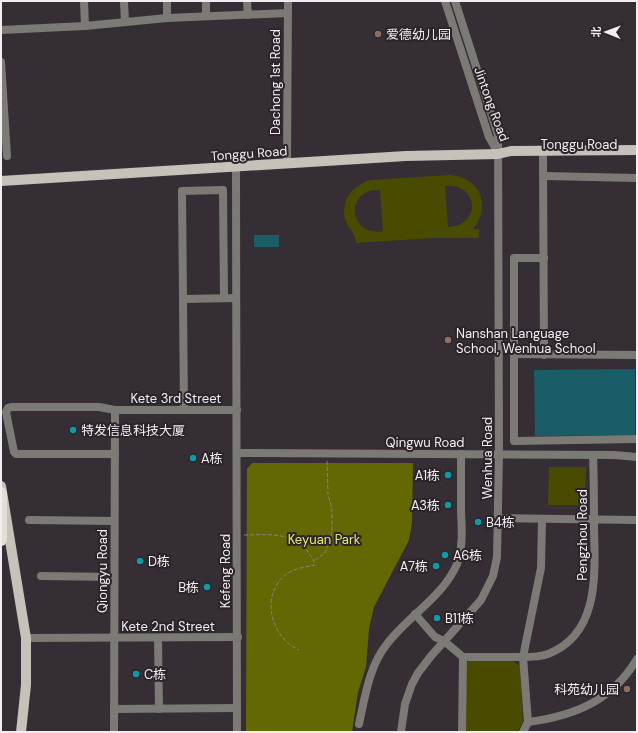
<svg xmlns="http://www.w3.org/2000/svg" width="638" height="733" viewBox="0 0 638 733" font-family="'DM Sans','Noto Sans SC',sans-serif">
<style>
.green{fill:#484b00;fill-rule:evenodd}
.forest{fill:#646803}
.water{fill:#1b5d66}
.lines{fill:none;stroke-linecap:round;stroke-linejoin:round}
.path{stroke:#878187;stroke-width:1;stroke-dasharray:4 2;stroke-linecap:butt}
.minor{stroke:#7b7a75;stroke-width:8}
.major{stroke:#c5c2ba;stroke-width:10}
.highway{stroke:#e2dfd5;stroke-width:12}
.education-dot{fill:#8d6e63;stroke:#2b252b;stroke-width:1.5}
.culture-dot{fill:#0f9aa8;stroke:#2b252b;stroke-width:1.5}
.labels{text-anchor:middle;stroke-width:4;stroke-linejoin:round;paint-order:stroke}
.poi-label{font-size:13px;fill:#f2edf1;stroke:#2b252b;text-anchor:start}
.street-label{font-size:13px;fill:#f2edf1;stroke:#2b252b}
.park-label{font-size:13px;fill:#e0e875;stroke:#2b252b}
</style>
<rect width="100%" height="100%" fill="#352e35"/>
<g class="green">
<path d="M450,175C480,177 492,206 473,229H479V238H434L356,243C355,233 351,232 347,224C338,204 351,185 371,180ZM445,186C479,183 482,226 448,227ZM380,190L383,231C378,232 373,232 368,230C351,223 350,198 368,192C372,190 376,190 380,190Z"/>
<path d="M549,467H586L585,505H548Z"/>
<path d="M469,661H513L520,666L523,722L517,732H465L466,665Z"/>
</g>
<path class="forest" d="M252,463H413L412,523L409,540L374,607L369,629L366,667L358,692L352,732H246L247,469Z"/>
<g class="water">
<rect x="254" y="235" width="25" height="12"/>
<path d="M635,369V435L535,436L534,370Z"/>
</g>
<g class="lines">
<g class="path">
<path d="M244,535C266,535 294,531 308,552C311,556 314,560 315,565C306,567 296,568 288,573C259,593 270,637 299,650"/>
<path d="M315,560L325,553L331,538L332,528V509L328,494L327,460"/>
</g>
<g class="minor">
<path d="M84,1L85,26"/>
<path d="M124,1L125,22"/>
<path d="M167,1V18"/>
<path d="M206,1V16"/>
<path d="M247,1L248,15"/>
<path d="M445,1L489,137L497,151"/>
<path d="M1,30L85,26L167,18L288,13"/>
<path d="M1,62L7,156"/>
<path d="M543,157L544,355"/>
<path d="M287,164L288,1"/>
<path d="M236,167L237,732"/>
<path d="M544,176L637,178"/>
<path d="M544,258H514V441L637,439"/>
<path d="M183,299L236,298"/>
<path d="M514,354L637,355"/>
<path d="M184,410L182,191L223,190L224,298"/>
<path d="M237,453L614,455L637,457"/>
<path d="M115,454H16L14,452L6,412L8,408L12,407H99L115,410H237"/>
<path d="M498,518L637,520"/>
<path d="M29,520L114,521"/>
<path d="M41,576L114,577"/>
<path d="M415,614L435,637L444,641L463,657C480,657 496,657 512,657C524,657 537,658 548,654C600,634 595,573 594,528C594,504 594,479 593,455"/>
<path d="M26,638L238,637"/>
<path d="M158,638L159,709"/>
<path d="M114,709L237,708"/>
<path d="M528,722C574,716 612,701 637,659"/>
<path d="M359,724C365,697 369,666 387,644C408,616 443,597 457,564C463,548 462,529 461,512C461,493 461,474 461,454"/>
<path d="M114,732L115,410"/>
<path d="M401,732L405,704L412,684L418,673L431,656L481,600L493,576L497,557L499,454L498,135L455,1"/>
<path d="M462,732L463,657"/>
<path d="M523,732L528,722L523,657L541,568L542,519"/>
</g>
<g class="major">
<path d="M1,181L406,156L498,154L511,151L637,150"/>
<path d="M1,486L26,638V685L21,732"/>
</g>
<path class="highway" d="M1,493V540"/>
</g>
<g class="education-dot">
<circle cx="378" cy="34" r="4"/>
<circle cx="448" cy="340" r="4"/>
<circle cx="627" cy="689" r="4"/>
</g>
<g class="culture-dot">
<circle cx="73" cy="430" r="4"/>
<circle cx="193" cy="458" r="4"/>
<circle cx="448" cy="475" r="4"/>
<circle cx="448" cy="505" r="4"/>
<circle cx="478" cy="522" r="4"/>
<circle cx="445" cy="555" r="4"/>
<circle cx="140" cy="561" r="4"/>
<circle cx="436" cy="566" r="4"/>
<circle cx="207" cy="587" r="4"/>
<circle cx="437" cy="618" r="4"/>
<circle cx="136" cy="674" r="4"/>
</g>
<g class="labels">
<g class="poi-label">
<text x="386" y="39">爱德幼儿园</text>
<text x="456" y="338">Nanshan Language<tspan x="456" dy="15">School, Wenhua School</tspan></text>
<text x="81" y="435">特发信息科技大厦</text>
<text x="201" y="463">A栋</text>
<text x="440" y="480" text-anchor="end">A1栋</text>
<text x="440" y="510" text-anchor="end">A3栋</text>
<text x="486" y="527">B4栋</text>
<text x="453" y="560">A6栋</text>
<text x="148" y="566">D栋</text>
<text x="428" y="571" text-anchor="end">A7栋</text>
<text x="199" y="592" text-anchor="end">B栋</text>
<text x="445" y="623">B11栋</text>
<text x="144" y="679">C栋</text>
<text x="619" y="694" text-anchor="end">科苑幼儿园</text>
</g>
<g class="street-label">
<text transform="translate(275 82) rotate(-90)" y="5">Dachong 1st Road</text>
<text transform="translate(492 104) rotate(70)" y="5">Jintong Road</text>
<text x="579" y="149">Tonggu Road</text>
<text transform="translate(249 153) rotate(-4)" y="5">Tonggu Road</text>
<text x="176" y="403">Kete 3rd Street</text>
<text x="425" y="447">Qingwu Road</text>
<text transform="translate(487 458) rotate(-90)" y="5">Wenhua Road</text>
<text transform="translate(582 535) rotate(-90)" y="5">Pengzhou Road</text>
<text transform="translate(102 571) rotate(-90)" y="5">Qiongyu Road</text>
<text transform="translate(225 571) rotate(-90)" y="5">Kefeng Road</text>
<text x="168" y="631">Kete 2nd Street</text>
</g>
<g class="park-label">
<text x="324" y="544">Keyuan Park</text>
</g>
</g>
<rect width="638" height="733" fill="none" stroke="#f2edf1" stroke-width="4"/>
<g transform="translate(606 32) rotate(271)" stroke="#2b252b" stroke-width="3" paint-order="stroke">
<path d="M0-3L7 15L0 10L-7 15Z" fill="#f2edf1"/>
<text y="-6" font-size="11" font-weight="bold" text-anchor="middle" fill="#f2edf1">北</text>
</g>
</svg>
